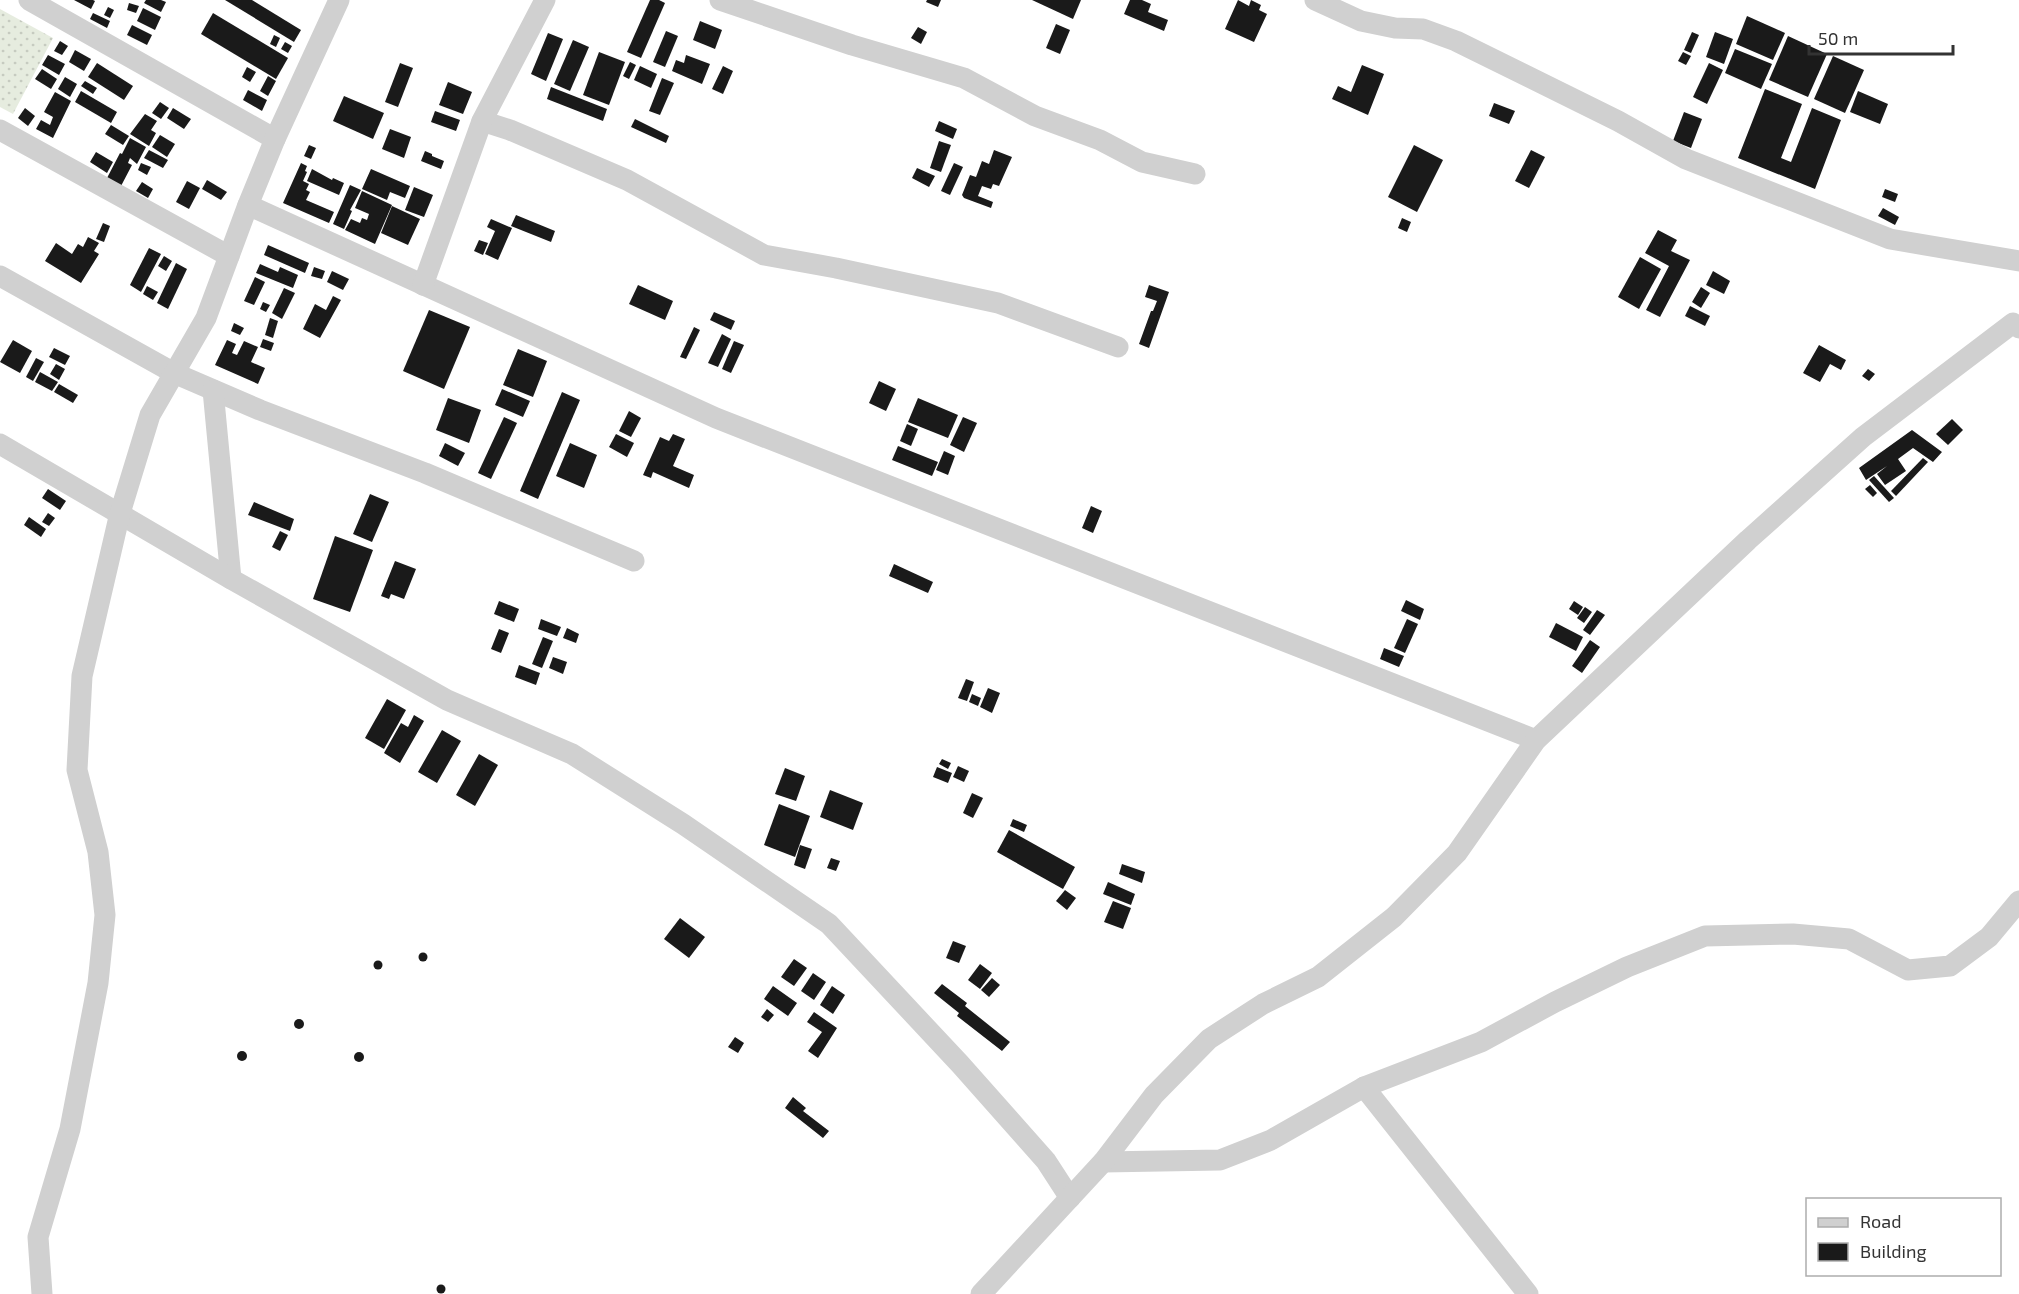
<svg xmlns="http://www.w3.org/2000/svg" width="2019" height="1294" viewBox="0 0 2019 1294" font-family="'Exo 2',sans-serif">
<style>
.garden{fill:url(#garden-dots)}
.building{fill:#1a1a1a}
.lines{fill:none;stroke-linecap:round;stroke-linejoin:round}
.minor{stroke:#d0d0d0;stroke-width:21}
</style>
<defs>
<pattern id="garden-dots" width="8" height="8" patternUnits="userSpaceOnUse" patternTransform="scale(1.5)"><rect width="8" height="8" fill="#e6ecdf"/><path d="M2 2h.1M6 6h.1" fill="none" stroke="#c6cbc0" stroke-width="1.8" stroke-linecap="round"/></pattern>
</defs>
<rect width="100%" height="100%" fill="#fff"/>
<path class="garden" d="M0,9L53,38L13,114L0,107Z"/>
<g class="building">
<path d="M74,0H93L95,1L91,9Z"/>
<path d="M146,0H161L166,2L161,12L144,3Z"/>
<path d="M225,0H252L301,30L294,42Z"/>
<path d="M650,0H659L665,3L641,58L627,52Z"/>
<path d="M927,0H941L938,7L926,2Z"/>
<path d="M1032,0H1081L1073,19Z"/>
<path d="M1130,0H1142L1151,4L1148,12L1168,20L1164,31L1124,14Z"/>
<path d="M1238,0L1249,6L1251,0L1261,5L1259,10L1267,14L1254,42L1225,29Z"/>
<path d="M129,3L139,6L136,13L127,10Z"/>
<path d="M108,7L114,10L110,18L104,15Z"/>
<path d="M143,8L161,17L155,30L137,21Z"/>
<path d="M93,13L110,21L107,28L90,19Z"/>
<path d="M213,13L288,58L276,79L201,34Z"/>
<path d="M1747,16L1785,33L1773,60L1736,44Z"/>
<path d="M700,21L722,30L715,49L693,40Z"/>
<path d="M1056,24L1070,30L1060,54L1046,48Z"/>
<path d="M132,25L152,35L147,45L127,35Z"/>
<path d="M918,27L927,32L921,44L911,38Z"/>
<path d="M666,31L678,36L665,67L653,62Z"/>
<path d="M1692,32L1699,35L1691,53L1684,50Z"/>
<path d="M1715,32L1733,39L1724,64L1706,57Z"/>
<path d="M548,33L563,39L546,81L531,74Z"/>
<path d="M274,35L280,38L276,47L270,44Z"/>
<path d="M1788,36L1827,54L1808,97L1769,80Z"/>
<path d="M573,40L589,47L570,91L554,84Z"/>
<path d="M60,41L68,46L62,55L54,51Z"/>
<path d="M285,42L292,46L288,53L281,49Z"/>
<path d="M1735,49L1772,64L1761,89L1725,73Z"/>
<path d="M75,50L91,59L84,71L69,62Z"/>
<path d="M599,52L625,62L609,105L583,95Z"/>
<path d="M1683,52L1691,56L1686,65L1678,61Z"/>
<path d="M48,55L65,64L59,75L42,65Z"/>
<path d="M686,55L710,64L702,84L672,71L676,60L684,63Z"/>
<path d="M1833,56L1864,70L1845,113L1814,99Z"/>
<path d="M630,62L636,65L629,79L623,76Z"/>
<path d="M97,63L133,86L124,100L88,77Z"/>
<path d="M400,63L413,68L398,107L385,102Z"/>
<path d="M1709,63L1723,70L1707,104L1693,97Z"/>
<path d="M1362,65L1384,74L1368,115L1332,99L1338,86L1351,92Z"/>
<path d="M640,66L657,74L651,88L634,80Z"/>
<path d="M723,66L733,71L723,94L712,89Z"/>
<path d="M247,67L256,72L250,82L242,77Z"/>
<path d="M42,69L57,79L51,89L35,79Z"/>
<path d="M268,76L276,81L268,96L260,91Z"/>
<path d="M65,77L77,84L70,97L58,89Z"/>
<path d="M662,78L674,83L660,115L649,111Z"/>
<path d="M85,81L97,88L93,94L81,86Z"/>
<path d="M448,82L472,92L463,114L439,105Z"/>
<path d="M551,87L607,109L603,121L547,99Z"/>
<path d="M1765,89L1802,104L1781,158L1791,162L1812,108L1841,120L1815,189L1738,158Z"/>
<path d="M248,90L267,100L262,111L243,100Z"/>
<path d="M81,91L117,112L111,123L75,102Z"/>
<path d="M1858,91L1888,104L1880,124L1850,112Z"/>
<path d="M55,92L71,101L53,138L36,129L41,120L50,125L53,117L44,112Z"/>
<path d="M344,96L384,113L373,139L333,121Z"/>
<path d="M160,102L169,108L161,119L152,113Z"/>
<path d="M1494,103L1515,111L1509,124L1489,116Z"/>
<path d="M25,108L35,116L28,126L18,118Z"/>
<path d="M173,108L191,119L184,129L167,118Z"/>
<path d="M435,111L460,120L456,131L431,122Z"/>
<path d="M1684,112L1702,119L1691,148L1673,141Z"/>
<path d="M145,114L157,121L151,130L156,133L149,146L130,134Z"/>
<path d="M635,119L669,136L666,143L631,127Z"/>
<path d="M939,121L957,129L953,139L935,131Z"/>
<path d="M111,125L129,136L123,145L105,134Z"/>
<path d="M390,129L411,137L404,158L382,149Z"/>
<path d="M160,135L175,144L167,157L152,147Z"/>
<path d="M130,138L146,147L137,164L130,158L128,163L132,165L121,186L107,178L120,153L122,154Z"/>
<path d="M939,141L951,145L941,172L930,168Z"/>
<path d="M309,145L316,148L311,159L304,156Z"/>
<path d="M1414,145L1443,160L1417,212L1388,197Z"/>
<path d="M149,150L168,160L163,168L144,158Z"/>
<path d="M994,150L1012,157L999,186L993,184L991,189L982,186L978,196L993,202L991,208L964,198L962,195L970,175L976,177L982,161L989,164Z"/>
<path d="M1531,150L1545,157L1529,188L1515,181Z"/>
<path d="M425,151L432,154V156L444,161L441,169L421,161Z"/>
<path d="M96,152L113,162L107,173L90,162Z"/>
<path d="M141,163L151,167L147,175L138,170Z"/>
<path d="M301,163L307,166L305,171L307,172L303,181L309,184L306,190L310,192L306,200L334,212L329,223L283,203Z"/>
<path d="M954,163L963,167L950,195L941,191Z"/>
<path d="M917,168L935,176L929,187L912,178Z"/>
<path d="M312,169L332,180L333,178L344,183L339,195L307,181Z"/>
<path d="M371,169L410,186L405,198L390,192L387,200L362,189Z"/>
<path d="M207,180L227,192L221,200L202,189Z"/>
<path d="M187,181L200,188L189,209L176,202Z"/>
<path d="M142,182L153,189L148,198L136,191Z"/>
<path d="M350,185L361,190L350,210L352,211L344,229L333,224Z"/>
<path d="M414,187L433,195L424,217L405,210Z"/>
<path d="M1885,189L1898,194L1895,202L1882,197Z"/>
<path d="M362,191L392,205L375,244L345,230L351,219L360,223L362,218L367,220L369,214L355,208Z"/>
<path d="M392,206L420,219L408,245L381,233Z"/>
<path d="M1883,208L1899,217L1895,225L1878,216Z"/>
<path d="M516,215L555,231L551,242L511,226Z"/>
<path d="M1402,218L1411,222L1407,232L1398,228Z"/>
<path d="M491,219L512,228L498,260L485,254L495,231L487,227Z"/>
<path d="M103,223L110,226L104,242L96,239Z"/>
<path d="M1658,230L1677,240L1671,251L1690,260L1660,317L1646,310L1669,266L1645,253Z"/>
<path d="M88,237L99,243L94,251L99,254L81,283L45,261L56,243L72,254L78,244L83,247Z"/>
<path d="M479,240L488,243L483,255L474,251Z"/>
<path d="M268,245L309,263L305,273L264,255Z"/>
<path d="M149,248L161,254L141,292L130,285Z"/>
<path d="M164,256L172,261L166,271L158,266Z"/>
<path d="M1640,257L1661,269L1639,309L1618,297Z"/>
<path d="M176,263L187,269L168,309L157,303Z"/>
<path d="M260,264L278,272L280,267L298,275L293,288L256,273Z"/>
<path d="M314,267L325,271L322,279L311,276Z"/>
<path d="M332,271L349,279L343,290L327,282Z"/>
<path d="M1713,271L1730,281L1724,294L1706,285Z"/>
<path d="M255,277L265,282L254,305L244,301Z"/>
<path d="M638,285L673,301L665,320L629,304Z"/>
<path d="M1149,285L1169,292L1149,348L1139,344L1151,311H1153L1157,301L1145,297Z"/>
<path d="M147,286L158,292L153,300L143,294Z"/>
<path d="M1701,287L1710,293L1701,308L1692,302Z"/>
<path d="M284,288L295,293L282,319L272,313Z"/>
<path d="M333,296L341,300L320,338L303,329L315,304L326,310Z"/>
<path d="M263,302L270,305L266,312L260,309Z"/>
<path d="M1690,306L1710,316L1705,326L1685,316Z"/>
<path d="M429,310L470,327L444,389L403,371Z"/>
<path d="M714,312L735,321L731,330L710,320Z"/>
<path d="M270,318L278,321L273,338L265,335Z"/>
<path d="M234,323L244,328L240,335L231,331Z"/>
<path d="M694,327L700,330L686,359L680,357Z"/>
<path d="M722,334L731,339L718,367L708,363Z"/>
<path d="M263,339L274,343L271,351L260,347Z"/>
<path d="M13,340L32,351L20,373L0,362Z"/>
<path d="M227,340L236,344L232,353L237,355L244,341L258,347L251,362L265,368L258,384L215,365Z"/>
<path d="M734,341L744,345L731,373L722,369Z"/>
<path d="M1819,345L1846,360L1841,370L1830,364L1820,382L1803,373Z"/>
<path d="M54,348L70,356L65,365L49,357Z"/>
<path d="M518,349L547,361L533,397L503,385Z"/>
<path d="M36,358L44,362L33,381L26,377Z"/>
<path d="M56,364L65,369L59,380L50,374Z"/>
<path d="M1868,369L1875,374L1869,381L1862,376Z"/>
<path d="M40,372L58,382L52,391L35,382Z"/>
<path d="M879,381L896,389L886,411L869,403Z"/>
<path d="M59,384L78,395L73,403L54,392Z"/>
<path d="M502,389L530,401L523,417L495,405Z"/>
<path d="M562,392L580,400L538,499L520,491Z"/>
<path d="M448,398L481,410L469,443L436,430Z"/>
<path d="M918,398L958,415L948,438L908,422Z"/>
<path d="M629,411L641,418L631,437L619,431Z"/>
<path d="M504,417L517,423L491,479L478,473Z"/>
<path d="M963,417L977,423L964,452L950,445Z"/>
<path d="M1952,419L1963,430L1948,445L1936,434Z"/>
<path d="M907,424L918,429L911,446L900,441Z"/>
<path d="M1912,430L1942,452L1933,462L1913,448L1898,459L1906,471L1885,485L1877,474L1887,466L1866,480L1859,468Z"/>
<path d="M616,434L634,443L627,457L609,447Z"/>
<path d="M673,434L685,439L673,466L694,475L689,488L653,472L651,478L643,475L660,437L669,441Z"/>
<path d="M445,443L465,453L458,466L439,456Z"/>
<path d="M570,443L597,455L584,488L556,476Z"/>
<path d="M898,446L938,462L932,476L892,460Z"/>
<path d="M944,451L955,456L948,475L936,470Z"/>
<path d="M1923,458L1928,462L1896,496L1891,491Z"/>
<path d="M1874,476L1894,498L1889,502L1869,480Z"/>
<path d="M1870,485L1877,493L1873,497L1865,489Z"/>
<path d="M48,489L66,501L60,510L42,498Z"/>
<path d="M370,494L389,502L372,542L353,534Z"/>
<path d="M254,502L294,519L290,531L248,515Z"/>
<path d="M1091,506L1102,511L1093,533L1082,528Z"/>
<path d="M48,513L55,518L49,526L42,522Z"/>
<path d="M29,517L46,529L41,537L24,525Z"/>
<path d="M280,531L288,535L280,551L272,547Z"/>
<path d="M335,536L373,550L350,612L313,599Z"/>
<path d="M395,561L416,569L404,599L391,594L389,599L381,596Z"/>
<path d="M894,564L933,582L928,593L889,576Z"/>
<path d="M1406,600L1424,609L1420,620L1401,611Z"/>
<path d="M499,601L519,609L514,622L494,614Z"/>
<path d="M1574,601L1583,607L1578,615L1569,609Z"/>
<path d="M1585,607L1592,612L1584,623L1577,618Z"/>
<path d="M1597,610L1605,615L1590,635L1583,630Z"/>
<path d="M541,619L561,627L557,636L538,629Z"/>
<path d="M1407,619L1418,624L1405,653L1394,648Z"/>
<path d="M1556,623L1583,637L1576,651L1549,637Z"/>
<path d="M567,628L579,634L576,643L563,638Z"/>
<path d="M499,629L509,633L501,653L491,649Z"/>
<path d="M543,637L553,641L542,668L532,664Z"/>
<path d="M1590,640L1600,647L1582,673L1572,666Z"/>
<path d="M1384,648L1404,656L1399,667L1380,659Z"/>
<path d="M553,657L567,662L563,674L549,668Z"/>
<path d="M519,665L540,673L536,685L515,677Z"/>
<path d="M966,679L974,682L967,701L958,698Z"/>
<path d="M988,688L1000,693L992,713L980,707Z"/>
<path d="M972,694L981,698L978,706L969,702Z"/>
<path d="M387,699L406,710L384,749L365,738Z"/>
<path d="M414,715L424,721L400,763L384,753L401,723L408,727Z"/>
<path d="M442,730L461,741L437,783L418,772Z"/>
<path d="M479,754L498,765L475,806L456,795Z"/>
<path d="M942,759L951,763L948,769L939,764Z"/>
<path d="M958,766L969,771L964,782L953,777Z"/>
<path d="M937,767L952,773L948,783L933,777Z"/>
<path d="M785,768L805,776L796,801L775,794Z"/>
<path d="M830,790L863,803L853,830L820,817Z"/>
<path d="M972,793L983,798L973,818L963,813Z"/>
<path d="M779,804L810,816L795,857L764,845Z"/>
<path d="M1013,819L1027,825L1024,832L1010,826Z"/>
<path d="M1009,830L1075,867L1063,889L997,852Z"/>
<path d="M800,845L812,849L805,869L794,865Z"/>
<path d="M831,858L840,861L836,871L827,868Z"/>
<path d="M1122,864L1145,872L1142,883L1119,874Z"/>
<path d="M1108,882L1135,894L1131,905L1103,894Z"/>
<path d="M1065,890L1076,898L1067,910L1056,901Z"/>
<path d="M1113,901L1131,908L1123,929L1104,922Z"/>
<path d="M680,918L705,937L689,958L664,939Z"/>
<path d="M953,941L966,946L959,963L946,958Z"/>
<circle cx="423" cy="957" r="4.5"/>
<path d="M794,959L807,968L794,986L781,977Z"/>
<circle cx="378" cy="965" r="4.5"/>
<path d="M980,964L992,973L980,989L968,980Z"/>
<path d="M813,973L826,982L814,1000L801,991Z"/>
<path d="M992,978L1000,985L989,997L981,990Z"/>
<path d="M942,984L967,1003L965,1006L1010,1042L1002,1051L957,1016L959,1013L934,993Z"/>
<path d="M773,986L797,1003L788,1016L764,999Z"/>
<path d="M832,986L845,995L833,1014L820,1005Z"/>
<path d="M767,1009L774,1015L768,1022L761,1017Z"/>
<path d="M814,1012L837,1028L818,1058L808,1051L822,1032L807,1022Z"/>
<circle cx="299" cy="1024" r="5"/>
<path d="M735,1037L744,1043L738,1053L728,1047Z"/>
<circle cx="242" cy="1056" r="5"/>
<circle cx="359" cy="1057" r="5"/>
<path d="M793,1097L806,1108L803,1111L829,1131L823,1138L785,1108Z"/>
<circle cx="441" cy="1289" r="4.5"/>
</g>
<g class="lines">
<g class="minor">
<path d="M29,0L275,139"/>
<path d="M720,0L852,45L964,78L1035,116L1100,140L1142,162L1195,174"/>
<path d="M1315,0L1361,21L1395,28L1423,29L1456,41L1618,121L1686,159L1890,239L2019,261"/>
<path d="M482,121L510,130L627,180L764,255L836,268L998,303L1118,347"/>
<path d="M0,130L229,256"/>
<path d="M248,205L716,418L1536,740"/>
<path d="M0,276L174,373L260,410L425,473L634,561"/>
<path d="M423,285L482,121L545,0"/>
<path d="M213,390L231,579"/>
<path d="M0,444L231,579L447,700L572,754L683,824L829,924L960,1064L1046,1161L1070,1198"/>
<path d="M1364,1087L1528,1294"/>
<path d="M1103,1162L1220,1160L1271,1140L1364,1087L1481,1042L1555,1002L1627,967L1705,936L1793,934L1849,939L1908,970L1950,966L1989,937L2019,901"/>
<path d="M42,1294L38,1237L70,1129L98,983L105,915L98,852L77,770L82,676L120,513L150,415L206,318L248,205L275,139L339,0"/>
<path d="M981,1294L1103,1162L1154,1095L1209,1039L1263,1004L1318,977L1394,917L1457,853L1536,740L1748,540L1863,437L2013,323L2019,328"/>
</g>
</g>
<rect x="1806" y="1198" width="195" height="78" fill="#ffffff" stroke="#adadad" stroke-width="1.5"/>
<rect x="1818" y="1218" width="30" height="9" fill="#d0d0d0" stroke="#adadad" stroke-width="1.5"/>
<text x="1860" y="1228" font-size="18" fill="#333333">Road</text>
<rect x="1818" y="1243" width="30" height="18" fill="#1a1a1a" stroke="#adadad" stroke-width="1.5"/>
<text x="1860" y="1258" font-size="18" fill="#333333">Building</text>
<path d="M1809 45v9h144v-9" fill="none" stroke="#333333" stroke-width="3"/>
<text x="1818" y="45" font-size="18" fill="#333333" stroke="#ffffff" stroke-width="4.5" paint-order="stroke">50 m</text>
</svg>
